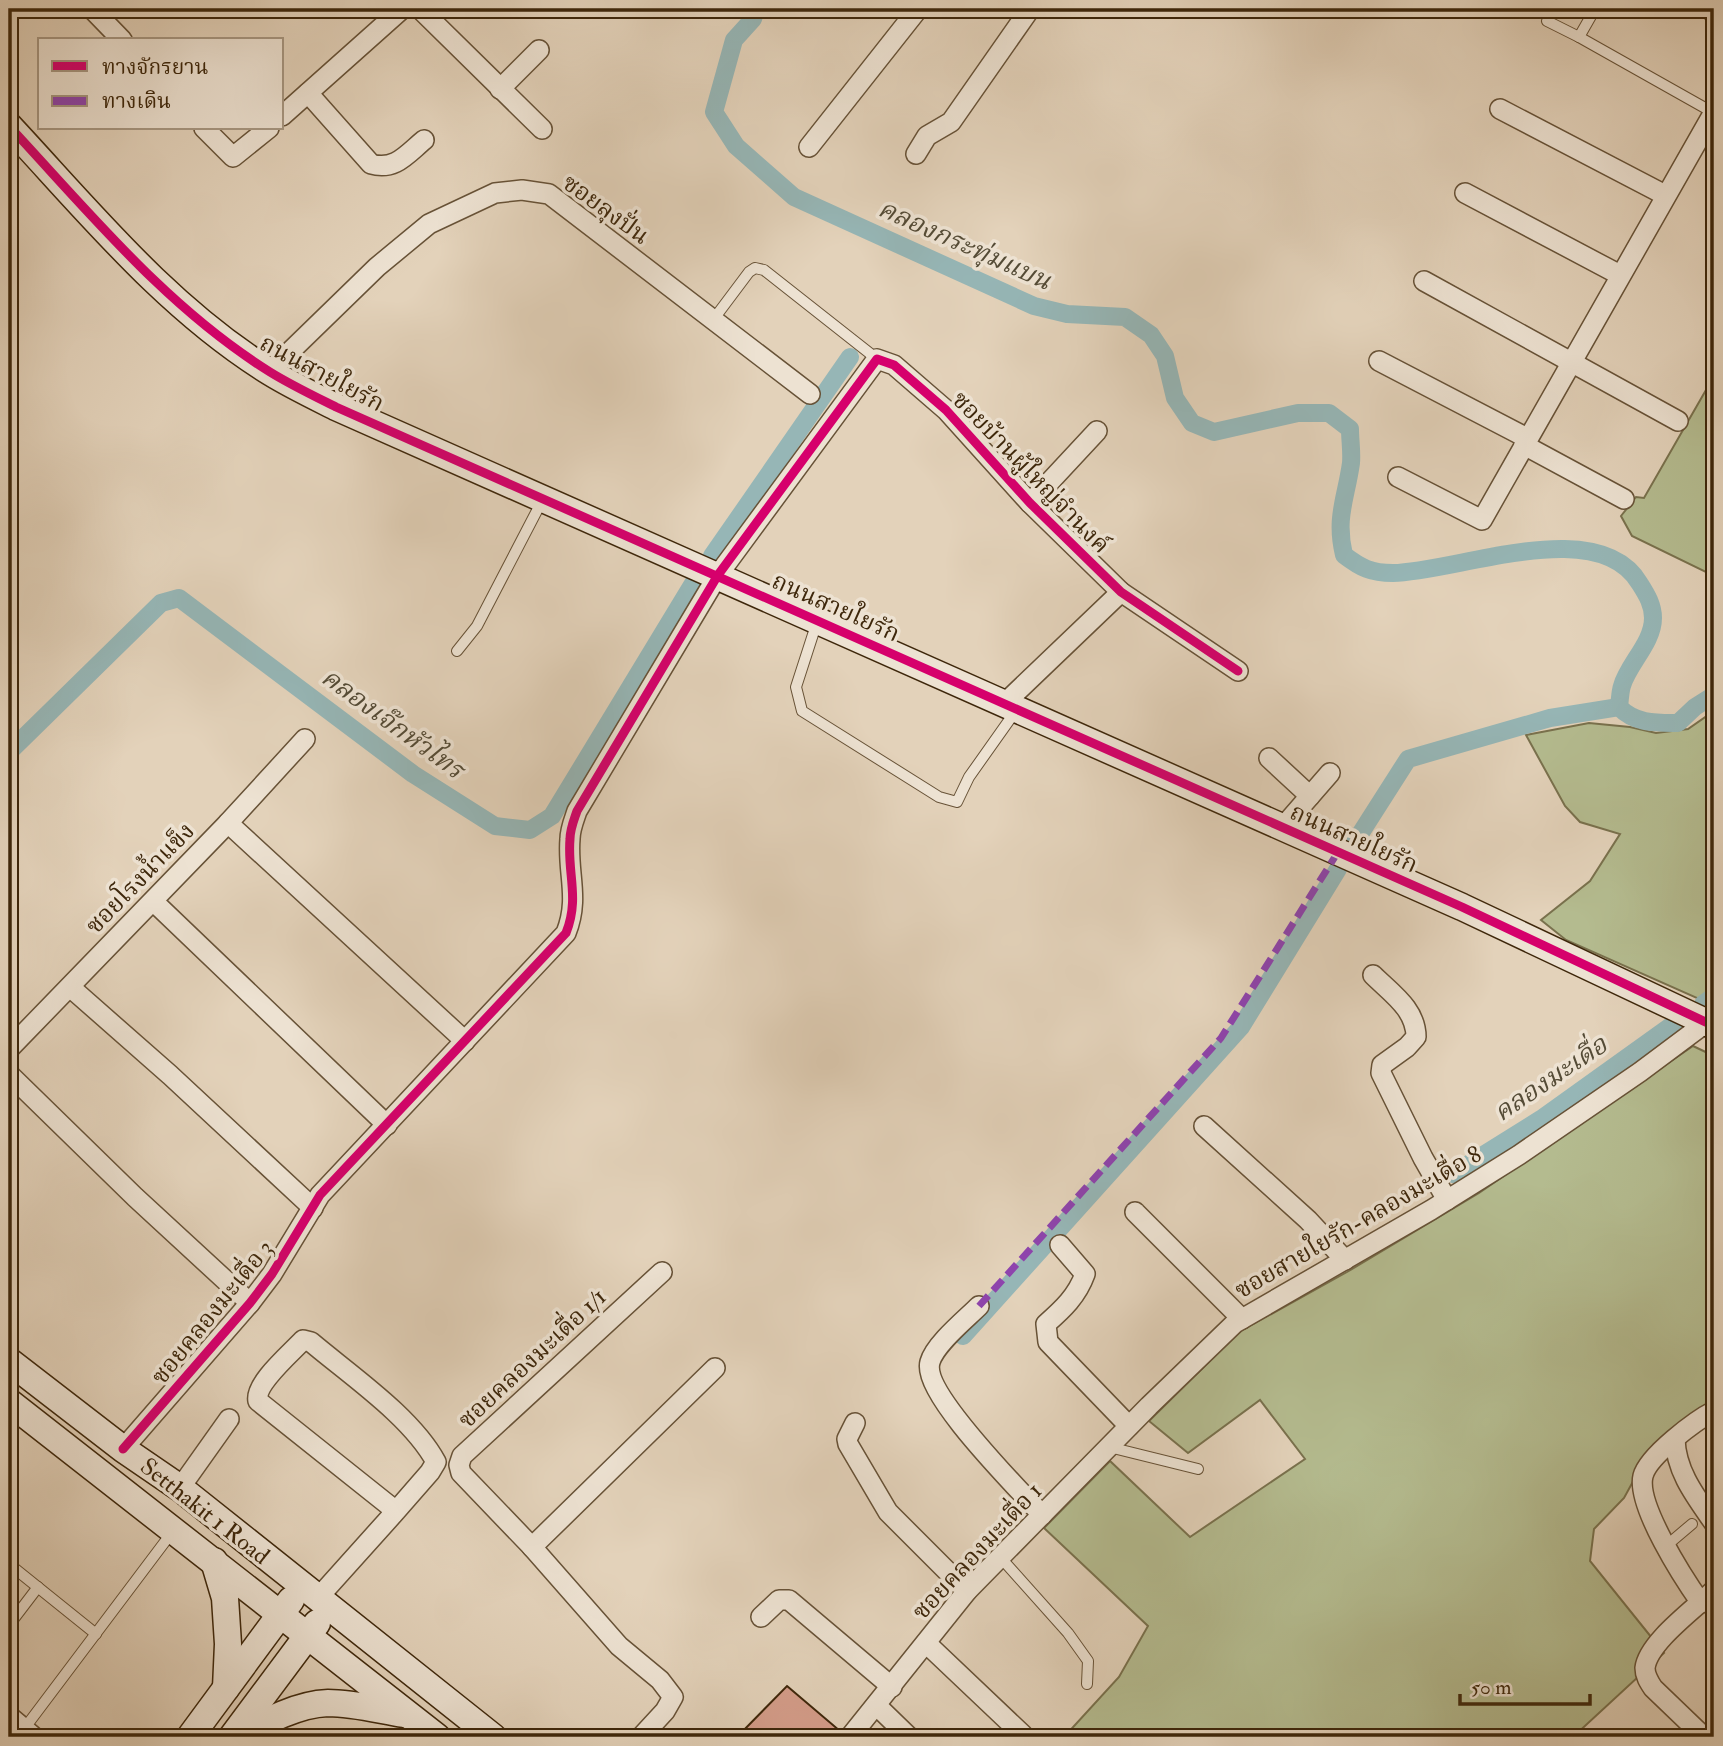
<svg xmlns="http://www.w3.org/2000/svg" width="1723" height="1746" viewBox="0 0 1723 1746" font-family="'IM FELL Double Pica','Noto Serif Thai',serif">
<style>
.green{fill:#b4bb8f;stroke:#79714d;stroke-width:2}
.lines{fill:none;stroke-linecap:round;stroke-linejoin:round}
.canal{stroke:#96b6b6;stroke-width:18}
.building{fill:#d49d8a;stroke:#3e270b;stroke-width:2}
.lane-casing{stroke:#675237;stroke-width:12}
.street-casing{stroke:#675237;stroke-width:22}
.secondary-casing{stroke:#3e270b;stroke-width:29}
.lane{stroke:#ede2d2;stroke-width:10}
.street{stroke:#ede2d2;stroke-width:19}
.secondary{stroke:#ede2d2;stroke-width:26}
.quiet{stroke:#8e44ad;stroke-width:7;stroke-dasharray:14 7;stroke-linecap:butt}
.cycleway-casing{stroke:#ede2d2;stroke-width:13}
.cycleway{stroke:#d6006c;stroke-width:9}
.labels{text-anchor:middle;stroke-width:7;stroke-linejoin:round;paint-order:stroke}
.street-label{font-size:24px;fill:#3e270b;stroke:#ede2d2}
.water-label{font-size:26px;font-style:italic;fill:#544b36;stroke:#ede2d2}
</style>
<rect width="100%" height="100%" fill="#e3d2ba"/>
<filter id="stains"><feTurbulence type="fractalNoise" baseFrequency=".00286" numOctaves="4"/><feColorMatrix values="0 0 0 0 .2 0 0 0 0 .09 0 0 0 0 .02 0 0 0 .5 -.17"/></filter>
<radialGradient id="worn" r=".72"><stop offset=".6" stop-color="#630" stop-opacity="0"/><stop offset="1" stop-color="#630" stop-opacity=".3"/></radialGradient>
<g class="green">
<path d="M1714,376V576L1632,536L1621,516L1636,497L1644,498Z"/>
<path d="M1714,711V990L1699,999L1566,940L1541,920L1590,881L1620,834L1580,822L1565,806L1526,735L1589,723L1630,727L1656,733L1688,729Z"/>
<path d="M1693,1046L1714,1056V1398L1653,1445L1624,1498L1594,1529L1590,1561L1664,1653L1573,1737H1064L1119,1677L1148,1626L1044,1528L1110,1461L1190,1537L1305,1459L1260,1400L1188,1453L1149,1421L1239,1332L1347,1272L1479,1193Z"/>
</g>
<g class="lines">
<g class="canal">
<path d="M756,9L753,19L734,40L714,112L736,146L794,197L1034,306L1067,314L1125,317L1151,335L1165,356L1175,398L1192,423L1214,432L1298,413H1329L1350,429C1350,440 1352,452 1351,463C1346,499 1335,517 1344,555C1361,568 1371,573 1393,573C1457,572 1599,513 1640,584C1647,595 1653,605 1653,618C1653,643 1628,664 1622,686C1620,692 1620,700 1619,707C1635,724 1656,723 1678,723L1695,707L1714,695"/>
<path d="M712,556L850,357"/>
<path d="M9,752L161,603L179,598L413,774L495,826L530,830L552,816L694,582"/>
<path d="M1355,842L1408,759L1550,718L1619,707"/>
<path d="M1703,1004L1714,996"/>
<path d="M1453,1174L1541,1119L1675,1023"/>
<path d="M963,1336L1241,1027L1338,869"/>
</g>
</g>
<path class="building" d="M787,1686L840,1731L838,1737H737Z"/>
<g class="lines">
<g class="lane-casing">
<g id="lane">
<path d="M1595,9L1579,37L1714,113"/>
<path d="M1547,21L1579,37"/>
<path d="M713,320L749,272L755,268L764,270L877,359"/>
<path d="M817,622L796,687L802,711L939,797L957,802L969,777L1015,712"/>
<path d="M457,651L477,626L543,499"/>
<path d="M1109,1447L1198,1469"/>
<path d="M1666,1546L1692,1524"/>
<path d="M1001,1558L1068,1633L1088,1661L1087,1684"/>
<path d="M9,1564L96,1634"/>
<path d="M9,1625L38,1587"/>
<path d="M24,1729L173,1531"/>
</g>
</g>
<g class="street-casing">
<g id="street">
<path d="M92,9L122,40"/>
<path d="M420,9L542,129"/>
<path d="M1709,9L1714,13"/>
<path d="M500,89L539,50"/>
<path d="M308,93L371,164C395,171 407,154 424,140"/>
<path d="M1500,109L1665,195"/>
<path d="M282,116L402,9"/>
<path d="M204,128L233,157L269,128"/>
<path d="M809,147L918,9"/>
<path d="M916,154L927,136L951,122L1030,9"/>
<path d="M1465,193L1620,275"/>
<path d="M1424,281L1678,421"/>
<path d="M1379,361L1527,438"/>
<path d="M269,372L377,267L429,224L495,193L522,190L549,194L810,394"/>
<path d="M1524,445L1624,499"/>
<path d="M1398,477L1482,520L1714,112"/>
<path d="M1030,503L1097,431"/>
<path d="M1005,703L1121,592"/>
<path d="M1269,758L1310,796"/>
<path d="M228,823L465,1041"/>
<path d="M1283,827L1330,773"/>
<path d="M153,901L387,1125"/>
<path d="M1373,975C1391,993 1416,1009 1416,1037L1407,1047L1382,1065L1381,1073L1423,1158L1447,1200"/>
<path d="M70,987L170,1075L313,1208"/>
<path d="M9,1049L228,823L305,739"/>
<path d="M9,1074L135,1197L250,1303"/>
<path d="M1204,1126L1308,1220L1345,1260"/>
<path d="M1135,1212L1242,1319"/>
<path d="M1060,1245L1085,1274C1077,1296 1063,1309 1046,1324L1048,1342L1129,1426"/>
<path d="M979,1306C966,1319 935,1344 930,1362C921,1393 1020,1490 1042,1515"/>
<path d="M855,1423L847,1439L848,1444L888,1512L967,1591"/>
<path d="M1675,1439C1676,1472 1696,1497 1714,1523"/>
<path d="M123,1449L250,1303L272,1274L320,1195L566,933C580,898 567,873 570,839C570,829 574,820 577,811L718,575L877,359L894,365L946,410L1030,503L1121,592L1238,671"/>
<path d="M180,1488L229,1419"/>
<path d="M532,1547L715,1368"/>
<path d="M317,1599L396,1511L430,1472L436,1462C412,1417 350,1375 311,1342L303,1340C291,1353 254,1384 258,1401L396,1511"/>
<path d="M1701,1603C1684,1579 1636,1505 1643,1476C1648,1456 1696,1420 1714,1411"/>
<path d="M761,1617L779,1600H789L892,1687"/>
<path d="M926,1643L1023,1735"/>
<path d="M876,1705L909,1737"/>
<path d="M9,1716L34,1737"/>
<path d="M641,1737L665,1711L673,1697L660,1680L619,1646L532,1547L461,1473L459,1465L462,1456L662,1272"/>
<path d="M850,1737L967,1591L1149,1406L1235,1323L1431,1210L1519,1155L1640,1072L1707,1022"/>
<path d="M1704,1737L1653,1688C1649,1682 1645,1676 1645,1668C1648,1642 1696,1608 1714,1590"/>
</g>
</g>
<g class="secondary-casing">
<g id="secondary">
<path d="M9,126C90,213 167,308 270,372C291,385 314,396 336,407L1462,907L1714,1026"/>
<path d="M9,1361L123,1449L180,1488L493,1737"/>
<path d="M9,1402L437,1737"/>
<path d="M214,1561L225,1598L228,1644L226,1688"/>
<path d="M190,1737L291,1600"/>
<path d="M232,1737L317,1623"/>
<path d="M241,1737C264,1721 299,1704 328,1703C353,1703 379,1710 404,1714"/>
</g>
</g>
<use href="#lane" class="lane"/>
<use href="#street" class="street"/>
<use href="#secondary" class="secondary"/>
<path class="quiet" d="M979,1306L1221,1038L1338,852"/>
<g class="cycleway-casing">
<g id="cycleway">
<path d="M9,126C90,213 167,308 270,372C291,385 314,396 336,407L1462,907L1714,1026"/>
<path d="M123,1449L250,1303L272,1274L320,1195L566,933C580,898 567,873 570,839C570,829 574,820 577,811L718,575L877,359L894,365L946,410L1030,503L1121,592L1238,671"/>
</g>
</g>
<use href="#cycleway" class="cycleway"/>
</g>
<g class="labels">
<g class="street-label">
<text transform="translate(606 209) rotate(36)" y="8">ซอยลุงปั่น</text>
<text transform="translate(322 373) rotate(28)" y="8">ถนนสายใยรัก</text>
<text transform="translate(1031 472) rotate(46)" y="8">ซอยบ้านผู้ใหญ่จำนงค์</text>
<text transform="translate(836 607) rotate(24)" y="8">ถนนสายใยรัก</text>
<text transform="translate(1354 838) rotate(24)" y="8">ถนนสายใยรัก</text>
<text transform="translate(140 878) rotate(-46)" y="8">ซอยโรงน้ำแข็ง</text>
<text transform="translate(1358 1222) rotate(-30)" y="8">ซอยสายใยรัก-คลองมะเดื่อ 8</text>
<text transform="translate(212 1312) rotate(-51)" y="8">ซอยคลองมะเดื่อ 3</text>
<text transform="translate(532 1358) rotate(-43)" y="8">ซอยคลองมะเดื่อ 1/1</text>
<text transform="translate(205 1511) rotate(38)" y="8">Setthakit 1 Road</text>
<text transform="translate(977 1551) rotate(-47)" y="8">ซอยคลองมะเดื่อ 1</text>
</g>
<g class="water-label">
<text transform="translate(965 244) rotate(24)" y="9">คลองกระทุ่มแบน</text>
<text transform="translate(393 723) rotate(36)" y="9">คลองเจ๊กหัวไทร</text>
<text transform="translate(1550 1078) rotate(-34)" y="9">คลองมะเดื่อ</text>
</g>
</g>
<rect width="1723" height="1746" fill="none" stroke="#e3d2ba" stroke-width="35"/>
<rect x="10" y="10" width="1702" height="1725" fill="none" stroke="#3e270b" stroke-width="3.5"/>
<rect x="18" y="18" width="1688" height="1711" fill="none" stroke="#3e270b" stroke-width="2"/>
<rect x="38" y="38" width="245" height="91" fill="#ede2d2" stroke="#a79782" stroke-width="2"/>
<rect x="52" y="61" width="35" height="10" fill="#d6006c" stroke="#a79782" stroke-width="2"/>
<text x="102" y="74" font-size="21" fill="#3e270b">ทางจักรยาน</text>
<rect x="52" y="96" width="35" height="10" fill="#8e44ad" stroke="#a79782" stroke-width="2"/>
<text x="102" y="108" font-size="21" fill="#3e270b">ทางเดิน</text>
<path d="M1460 1694v10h130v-10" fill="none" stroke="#3e270b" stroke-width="3.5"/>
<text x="1471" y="1694" font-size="21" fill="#3e270b" stroke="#ede2d2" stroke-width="5" paint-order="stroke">50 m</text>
<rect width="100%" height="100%" filter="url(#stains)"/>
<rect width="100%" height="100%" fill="url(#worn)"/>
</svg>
